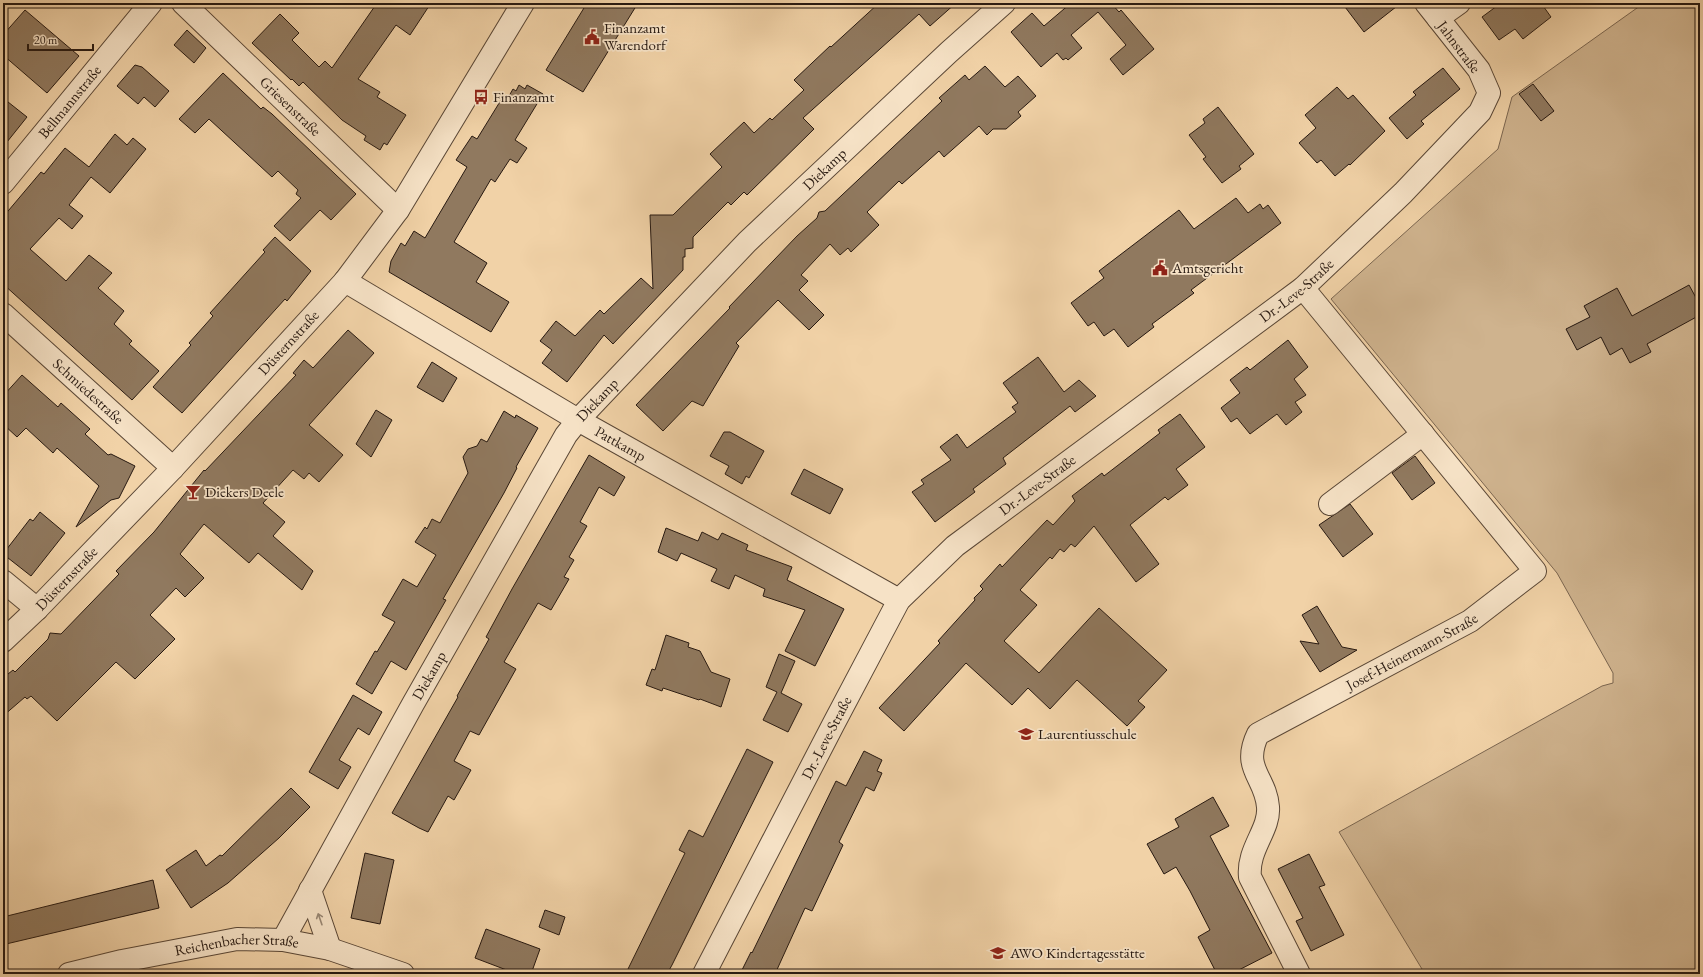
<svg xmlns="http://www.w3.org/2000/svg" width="1703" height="977" viewBox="0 0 1703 977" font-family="'EB Garamond',serif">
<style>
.green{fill:#cfb38e;stroke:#7b6650}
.building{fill:#90795f;stroke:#271911}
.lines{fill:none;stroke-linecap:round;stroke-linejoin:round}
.minor-casing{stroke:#5a4736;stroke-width:24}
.minor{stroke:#f6e2c6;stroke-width:22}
.oneway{stroke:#998875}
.labels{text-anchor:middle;stroke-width:3.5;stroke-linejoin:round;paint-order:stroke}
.poi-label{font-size:15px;fill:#271911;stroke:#f6e2c6;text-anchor:start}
.street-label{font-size:15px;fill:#271911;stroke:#f6e2c6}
</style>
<rect width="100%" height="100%" fill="#f1d2a7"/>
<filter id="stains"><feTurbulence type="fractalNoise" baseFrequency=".005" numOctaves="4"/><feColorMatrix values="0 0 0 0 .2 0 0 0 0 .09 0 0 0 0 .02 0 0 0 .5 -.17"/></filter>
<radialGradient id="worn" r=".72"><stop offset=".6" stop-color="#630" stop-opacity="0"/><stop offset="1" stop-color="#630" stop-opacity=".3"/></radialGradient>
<path class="green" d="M1644,3H1700V974H1425L1339,832L1602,686L1613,683V673L1557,573L1331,299L1498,149L1512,97Z"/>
<g class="building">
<path d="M377,3H431L410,35L396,25L358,79L380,92L377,97L406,115L387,145L384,143L380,150L364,140L366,136L342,120L303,82L299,86L292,79L291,80L252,43L280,14L299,33L292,40L319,67L325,61L332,68Z"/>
<path d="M587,3H638L583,92L546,70Z"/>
<path d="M879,3H956L930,26L919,14L803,118L814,129L747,195L744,192L731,205L728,202L693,237V248L685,249V257H683V270L613,344L604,335L567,382L542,363L552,350L540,341L556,321L575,336L600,310L604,314L641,278L653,289L650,215H673L722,167L710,154L744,122L754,133L770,118L772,120L804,90L794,80L830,46L831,47Z"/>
<path d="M1071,3H1111L1119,12L1121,10L1154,49L1123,75L1110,59L1126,45L1098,12L1071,35L1082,48L1068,60L1066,58L1063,60L1057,53L1041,67L1011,32L1032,13L1044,26Z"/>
<path d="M1342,3H1401L1364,32Z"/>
<path d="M1501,3H1541L1551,17L1523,39L1515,29L1499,40L1482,17Z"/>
<path d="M25,10L79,56L47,93L3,55V35Z"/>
<path d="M187,30L206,48L194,63L174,45Z"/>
<path d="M135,65L142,67L169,91L155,107L144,97L138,104L117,86Z"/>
<path d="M985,66L1005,87L1018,76L1036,96L1018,112L1021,116L1006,129H993L987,135L979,126L944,157L939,151L902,184L899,181L867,212L879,225L851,252L848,248L840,255L830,244L801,275L808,281L799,290L824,315L809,330L778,300L736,343L739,346L703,406L692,401L663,431L636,405L730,308L729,307L797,236L817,218L819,212L825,211L942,101L939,98L965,75L969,80Z"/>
<path d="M1443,68L1460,89L1421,121L1424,124L1407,139L1389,118L1416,95L1413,92Z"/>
<path d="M223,73L261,109L263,107L272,114L356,194L331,220L320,210L290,241L274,226L301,198L296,194L298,190L278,171L272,177L209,119L195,133L179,119Z"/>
<path d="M1533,84L1554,111L1541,121L1519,94Z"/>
<path d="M519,85L525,89L527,85L543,94L515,140L527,148L517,163L510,159L495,182L491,179L454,242L487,263L476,282L509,302L491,332L389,272L391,261L401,243L405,246L414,231L425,238L467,167L456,160L472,136L477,139L501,100L505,103L513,89L516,91Z"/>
<path d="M1337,87L1348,99L1353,95L1385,131L1350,165L1349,164L1335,176L1321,160L1317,163L1299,143L1316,128L1305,115Z"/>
<path d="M3,98L27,117L3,147Z"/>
<path d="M1218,107L1254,154L1239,166L1241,169L1222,183L1203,159L1206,157L1189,135L1205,123L1203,119Z"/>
<path d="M115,134L127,145L133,138L146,149L110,193L91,177L69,205L83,216L72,229L59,218L30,249L66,281L89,255L112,273L98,288L124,311L114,324L132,341L129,344L159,371L132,400L3,284V217L41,172L44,174L65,148L89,167Z"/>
<path d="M1236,198L1248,213L1260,204L1263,209L1268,205L1281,223L1191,290L1194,293L1152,324L1154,327L1128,347L1114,329L1104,336L1094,322L1088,326L1071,303L1104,278L1099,271L1179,210L1194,229Z"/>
<path d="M275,237L311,271L287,301L285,299L182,413L153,387L191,345L189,343L213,316L210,313L265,252L263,250Z"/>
<path d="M1689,285L1700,305V315L1647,344L1651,352L1630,363L1622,348L1610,355L1601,337L1577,350L1566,329L1590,317L1584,306L1617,288L1632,316Z"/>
<path d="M348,330L374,353L309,425L343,455L319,482L309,473L304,479L293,470L263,503L285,522L273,536L313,571L302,590L258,553L249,563L204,524L180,554L204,578L185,597L176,588L150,615L175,639L135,679L116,662L57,721L31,696L27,699L25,697L3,716V678L13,670L15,672L48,639L50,633L61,634L119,574L116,571L154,532L204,470L205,471L296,375L293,373L304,360L313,368Z"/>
<path d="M1288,340L1308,367L1294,379L1306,395L1295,402L1302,412L1286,425L1277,414L1250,434L1237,418L1231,422L1221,408L1240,393L1230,380L1247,367L1250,370Z"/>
<path d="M1038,357L1064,392L1079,380L1096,396L1075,412L1070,406L1003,458L1006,464L973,489L975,492L935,522L912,492L924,484L921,480L951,460L940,447L957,434L967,448L1016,412L1012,407L1018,403L1003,383Z"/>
<path d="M432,362L457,378L443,402L417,387Z"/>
<path d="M22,375L58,407L61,403L90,429L85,434L108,455L111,454L135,466L119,498L111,500L76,527L99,486L57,448L53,453L26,428L17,437L3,424V396Z"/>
<path d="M376,410L392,420L371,457L356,444Z"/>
<path d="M504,411L515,418L516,415L538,428L516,467L517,468L504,493L443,599L446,600L406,670L391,661L372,694L356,684L375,651L377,652L395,622L382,615L403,579L417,587L436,555L415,542L425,527L427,529L432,519L440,523L468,473L463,457L468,449L477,446L481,439L487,442Z"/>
<path d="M1180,414L1205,447L1176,469L1188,485L1168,500L1165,497L1130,525L1159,564L1136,582L1094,526L1075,547L1071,544L1064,552L1060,549L1052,559L1050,557L1020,590L1037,605L1004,641L1039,673L1099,608L1167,670L1138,701L1145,707L1127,726L1077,680L1050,709L1028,688L1012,705L966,663L904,731L879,708L940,643L938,641L975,600L974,598L983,589L980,586L1000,564L1002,567L1047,520L1053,525L1075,501L1072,496L1102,473L1104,476L1160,433L1158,430Z"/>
<path d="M724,432H730L764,451L749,478L746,476L742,484L725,474L729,466L710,456Z"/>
<path d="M589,455L625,477L614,496L599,487L580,522L587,526L569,557L574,560L564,577L569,579L551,610L538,603L504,662L516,669L479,735L470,731L454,761L471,770L454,800L448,796L428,832L419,828L392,813L458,697L457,696L489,639L486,637L512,589Z"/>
<path d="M1415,456L1435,483L1412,500L1392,473Z"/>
<path d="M804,469L843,489L830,514L791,494Z"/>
<path d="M1350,504L1373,534L1343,557L1319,525Z"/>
<path d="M40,512L65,533L31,576L3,554L30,519L33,521Z"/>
<path d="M666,528L698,541L702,532L718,540L722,533L748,545L746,550L792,567L787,580L844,609L815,666L785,651L805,610L763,596L765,589L735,575L729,589L711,581L717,569L681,553L677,561L658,552Z"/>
<path d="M1317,606L1342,647L1357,650L1320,672L1300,641L1319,644L1302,615Z"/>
<path d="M666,635L689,643L688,647L700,651L711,672L730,679L721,707L700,699L699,700L663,688L662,691L646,685L652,669L655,670Z"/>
<path d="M779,654L795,661L781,693L802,704L788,732L763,720L777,692L766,687Z"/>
<path d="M353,695L382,712L369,735L358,728L339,760L351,767L338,789L309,772Z"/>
<path d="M747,749L773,762L672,965L667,974H628L630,970L628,969L685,853L679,850L689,830L703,837Z"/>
<path d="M864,751L882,760L877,771L882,773L874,791L866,787L839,842L843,845L812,911L805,908L775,974H740L751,952L752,953L836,781L846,786Z"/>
<path d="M291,788L310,807L279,838L228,883L191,908L166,870L196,850L206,866L220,855L222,856Z"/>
<path d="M1213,797L1229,826L1210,836L1272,953L1231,974H1217L1198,937L1210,930L1190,891L1176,867L1164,874L1147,844L1179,827L1175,819Z"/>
<path d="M365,853L394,860L380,924L351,918Z"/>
<path d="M1309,854L1325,885L1319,887L1344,935L1311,951L1296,921L1303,918L1278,869Z"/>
<path d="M153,880L159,908L6,944L3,931V917Z"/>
<path d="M545,910L565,917L559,935L539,927Z"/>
<path d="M486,929L540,949L531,974H517L475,958Z"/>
</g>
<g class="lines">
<g class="minor-casing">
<g id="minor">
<path id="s1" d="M183,3L398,210"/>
<path d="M1438,18L1459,3"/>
<path id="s2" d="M3,183L151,3"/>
<path id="s3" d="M345,281L578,420L899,600"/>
<path id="s4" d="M3,314L173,468"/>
<path d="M1330,504L1423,434"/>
<path d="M3,581L37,609"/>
<path id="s5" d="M3,641L37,609L173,468L345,281L398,210L523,3"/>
<path d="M310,890L330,949"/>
<path id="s6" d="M283,940L413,704L566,435L578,420L747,242L949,52L1004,3"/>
<path id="s7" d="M69,974L122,961L237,939L283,940L330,949L403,974"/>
<path id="s8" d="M704,974L833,725L899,600L955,546L1303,288L1403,193L1480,112L1489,93L1479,70L1426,3"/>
<path id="s9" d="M1299,974L1250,877C1247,849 1270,830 1268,807C1266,777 1241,769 1258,734L1470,621L1535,571L1303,288"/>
</g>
</g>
<use href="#minor" class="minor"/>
</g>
<defs><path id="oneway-shaft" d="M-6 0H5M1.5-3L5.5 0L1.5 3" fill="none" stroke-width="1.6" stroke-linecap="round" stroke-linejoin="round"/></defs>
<use class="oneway" href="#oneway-shaft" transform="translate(320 919) rotate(-109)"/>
<defs>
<g id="civic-bare" transform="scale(1.2)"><path d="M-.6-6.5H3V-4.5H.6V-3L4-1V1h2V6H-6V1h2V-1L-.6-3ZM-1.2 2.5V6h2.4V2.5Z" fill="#8f2418" stroke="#f6e2c6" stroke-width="2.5" paint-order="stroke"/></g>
<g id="bus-bare" transform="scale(1.2)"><path d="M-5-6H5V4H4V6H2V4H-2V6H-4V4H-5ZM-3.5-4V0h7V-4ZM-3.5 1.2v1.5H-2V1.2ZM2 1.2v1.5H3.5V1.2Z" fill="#8f2418" stroke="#f6e2c6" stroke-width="2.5" paint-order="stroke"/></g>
<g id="bar-bare" transform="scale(1.2)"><path d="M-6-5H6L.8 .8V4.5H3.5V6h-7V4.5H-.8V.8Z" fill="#8f2418" stroke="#f6e2c6" stroke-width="2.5" paint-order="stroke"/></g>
<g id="school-bare" transform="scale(1.2)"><path d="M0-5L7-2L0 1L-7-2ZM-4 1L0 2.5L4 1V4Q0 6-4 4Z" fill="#8f2418" stroke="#f6e2c6" stroke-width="2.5" paint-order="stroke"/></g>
</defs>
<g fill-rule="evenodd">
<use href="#civic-bare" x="592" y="37"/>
<use href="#bus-bare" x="481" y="97"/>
<use href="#civic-bare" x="1160" y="268"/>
<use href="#bar-bare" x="193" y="492"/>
<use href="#school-bare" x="1026" y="734"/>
<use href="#school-bare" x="998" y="953"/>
</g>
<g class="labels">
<g class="poi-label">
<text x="604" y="33">Finanzamt<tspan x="604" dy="17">Warendorf</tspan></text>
<text x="493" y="102">Finanzamt</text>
<text x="1172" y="273">Amtsgericht</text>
<text x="205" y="497">Diekers Deele</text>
<text x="1038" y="739">Laurentiusschule</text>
<text x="1010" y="958">AWO Kindertagesstätte</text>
</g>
<g class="street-label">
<text transform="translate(1459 47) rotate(53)" y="5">Jahnstraße</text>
<text dy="5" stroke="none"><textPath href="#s2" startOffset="105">Bellmannstraße</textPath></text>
<text dy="5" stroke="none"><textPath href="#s1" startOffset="149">Griesenstraße</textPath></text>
<text dy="5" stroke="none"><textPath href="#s6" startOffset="950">Diekamp</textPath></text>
<text dy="5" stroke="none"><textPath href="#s8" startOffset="926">Dr.-Leve-Straße</textPath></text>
<text dy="5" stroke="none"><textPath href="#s5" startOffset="413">Düsternstraße</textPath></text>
<text dy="5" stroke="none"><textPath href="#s4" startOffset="115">Schmiedestraße</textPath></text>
<text dy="5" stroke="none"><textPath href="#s6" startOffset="626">Diekamp</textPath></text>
<text dy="5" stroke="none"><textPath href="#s3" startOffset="320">Pattkamp</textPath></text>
<text dy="5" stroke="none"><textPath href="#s8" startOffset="602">Dr.-Leve-Straße</textPath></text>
<text dy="5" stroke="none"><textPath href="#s5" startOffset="89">Düsternstraße</textPath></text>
<text dy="5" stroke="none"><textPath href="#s9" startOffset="433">Josef-Heinermann-Straße</textPath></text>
<text dy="5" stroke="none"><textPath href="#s6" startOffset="302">Diekamp</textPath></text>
<text dy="5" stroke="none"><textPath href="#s8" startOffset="266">Dr.-Leve-Straße</textPath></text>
<text dy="5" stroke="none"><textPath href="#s7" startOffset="171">Reichenbacher Straße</textPath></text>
</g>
</g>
<rect width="1703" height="977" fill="none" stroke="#f1d2a7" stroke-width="16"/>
<rect x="4" y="4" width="1695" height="969" fill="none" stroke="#271911" stroke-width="2"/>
<rect x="8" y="8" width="1687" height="961" fill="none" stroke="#271911"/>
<path d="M28 44v6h65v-6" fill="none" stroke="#271911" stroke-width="2"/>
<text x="34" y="44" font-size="12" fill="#271911" stroke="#f6e2c6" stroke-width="3" paint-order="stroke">20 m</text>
<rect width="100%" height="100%" filter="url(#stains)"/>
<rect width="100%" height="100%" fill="url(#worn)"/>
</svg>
